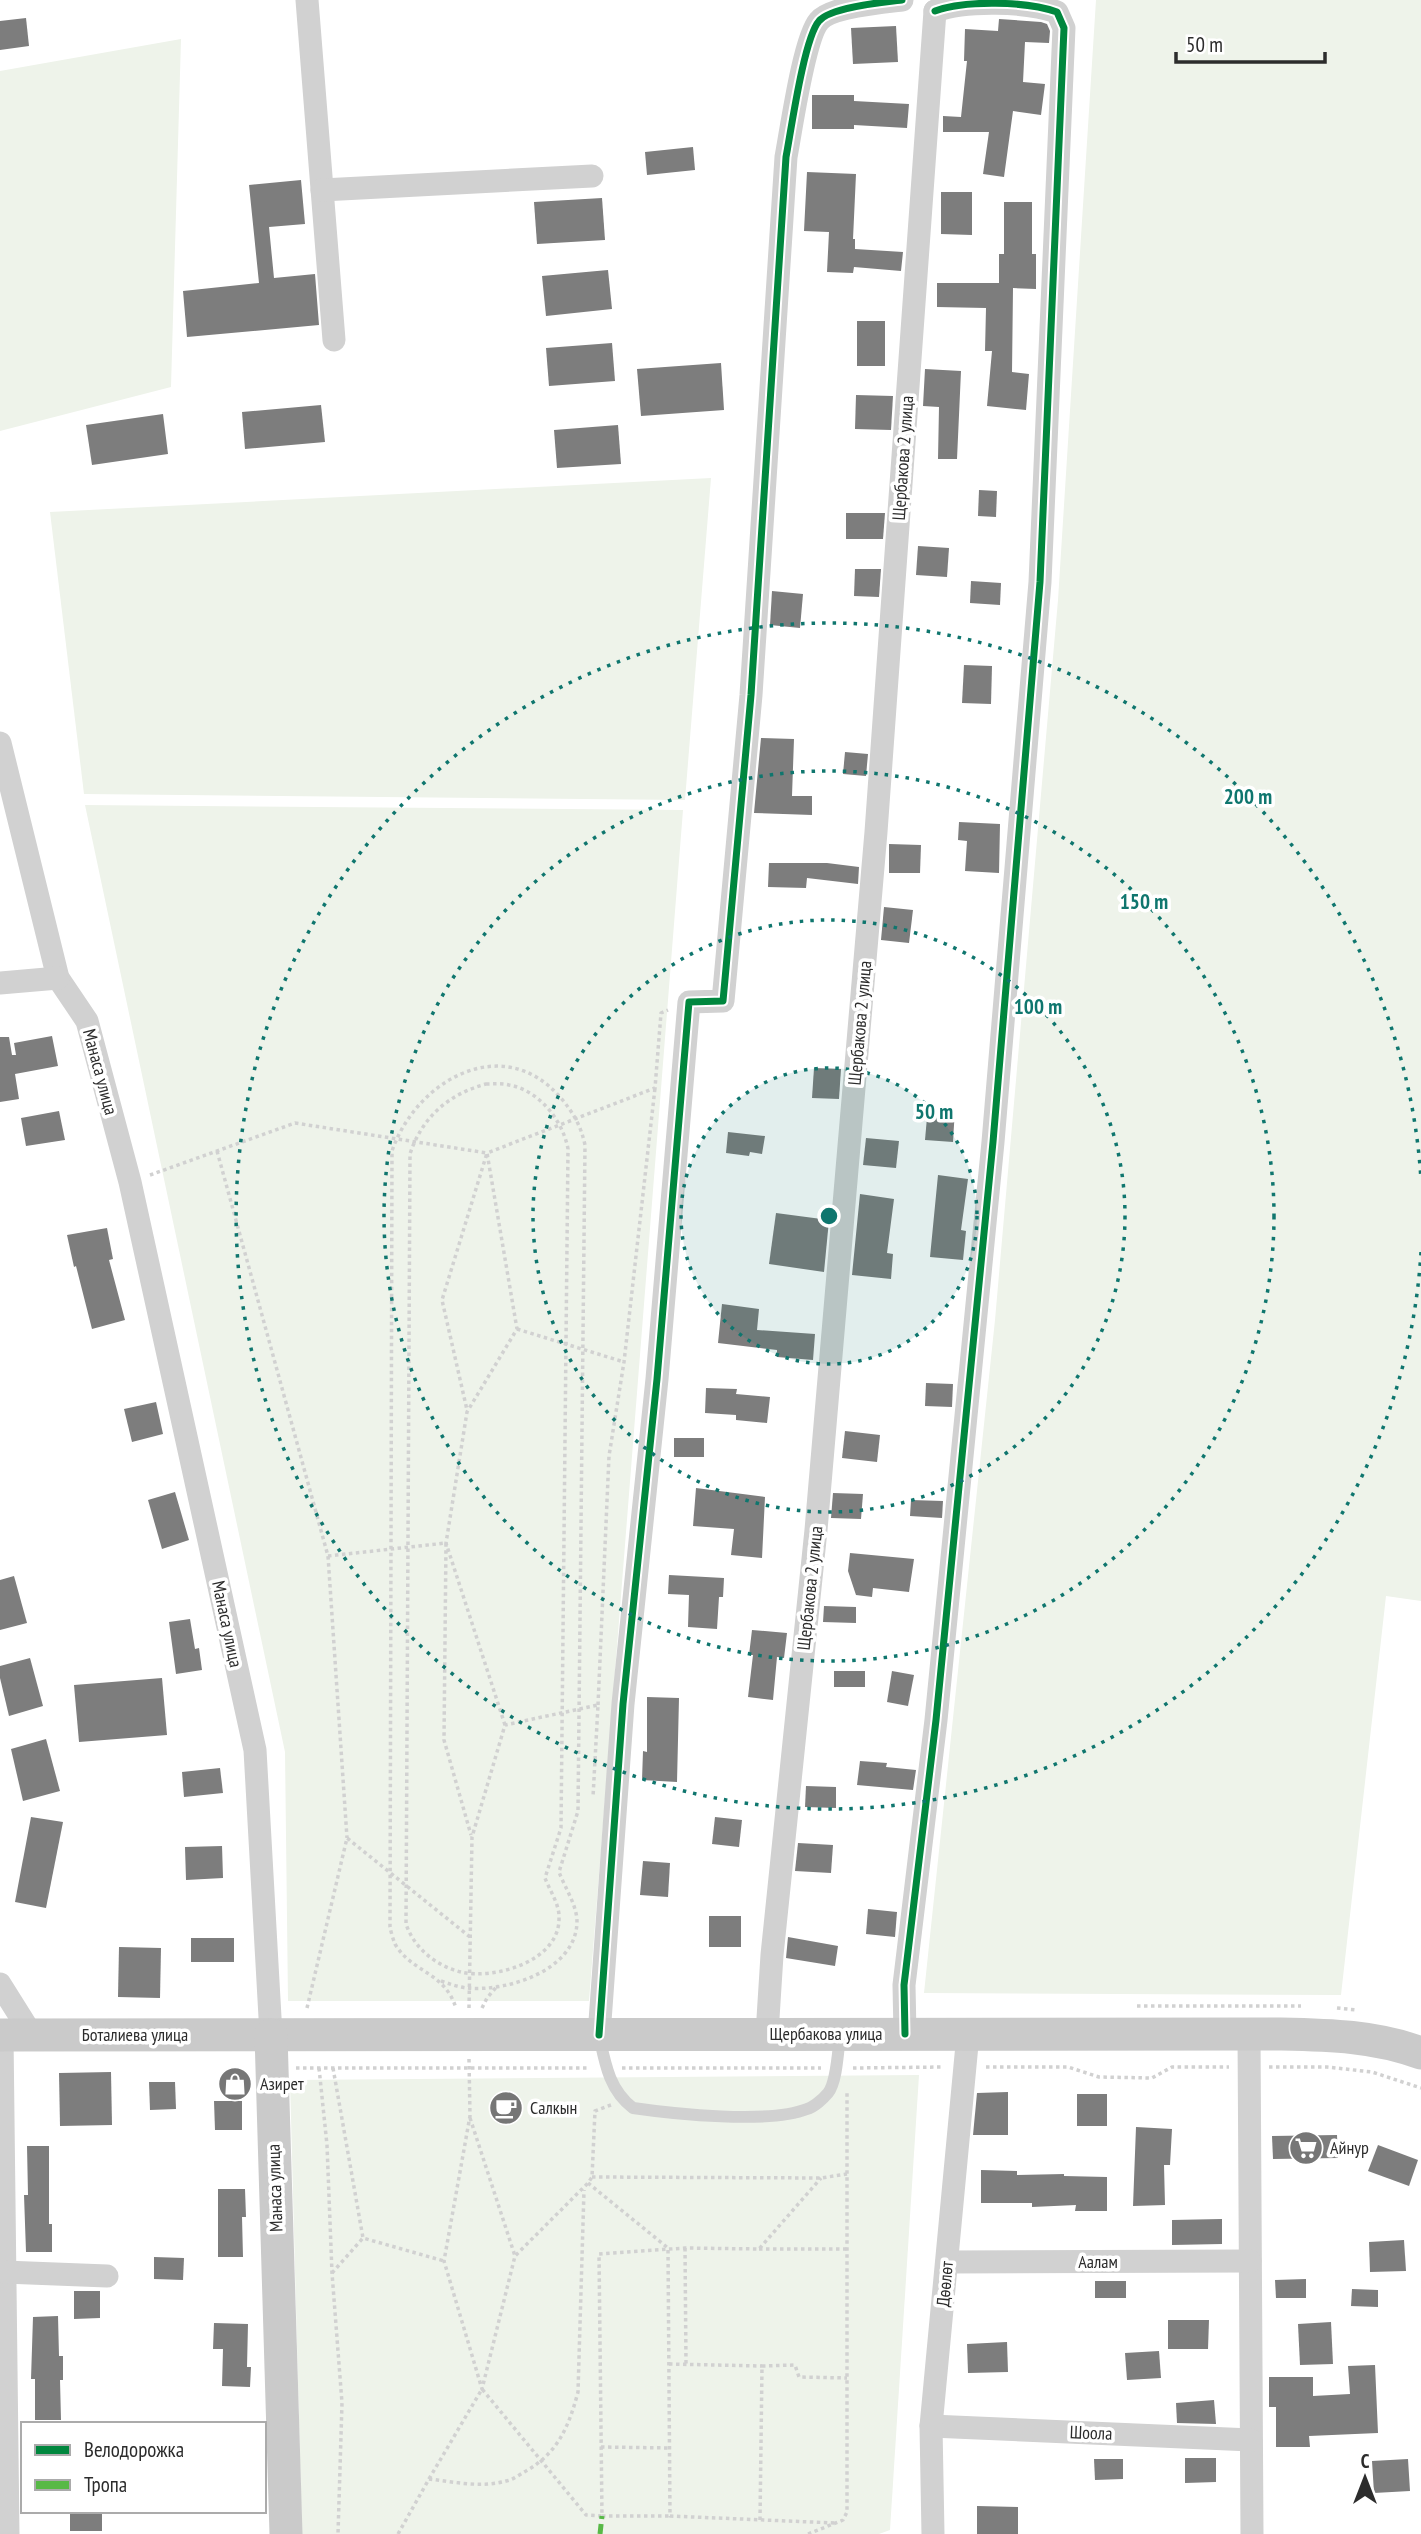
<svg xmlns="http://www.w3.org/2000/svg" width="1421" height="2534" viewBox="0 0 1421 2534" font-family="'PT Sans Narrow',sans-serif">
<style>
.green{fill:#eef3ea}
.building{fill:#7d7d7d}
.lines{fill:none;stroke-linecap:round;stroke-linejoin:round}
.path{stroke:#d1d1d1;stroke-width:3.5;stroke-dasharray:3.5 3.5;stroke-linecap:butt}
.lane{stroke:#d1d1d1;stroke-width:12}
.street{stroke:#d1d1d1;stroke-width:23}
.secondary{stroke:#cacaca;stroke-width:33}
.quiet{stroke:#58b947;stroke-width:5;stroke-dasharray:10 5;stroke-linecap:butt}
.cycleway-casing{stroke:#fff;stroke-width:11}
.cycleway{stroke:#00873e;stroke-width:7}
.ring{fill:none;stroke:#0f766e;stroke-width:3.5;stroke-dasharray:3.5 7}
.labels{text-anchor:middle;stroke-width:7;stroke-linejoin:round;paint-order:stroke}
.street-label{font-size:18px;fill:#2c2c2c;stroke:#fff}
.poi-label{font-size:18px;fill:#2c2c2c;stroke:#fff;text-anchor:start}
.centre{fill:#0f766e;stroke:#fff;stroke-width:3.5}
.ring-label{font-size:21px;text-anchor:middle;font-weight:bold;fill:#0f766e;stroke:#fff;stroke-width:7;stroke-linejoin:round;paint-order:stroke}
</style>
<rect width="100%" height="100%" fill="#fff"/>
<g class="green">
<path d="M1096,0H1421V1601L1386,1596L1341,1995L924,1993L995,1320L1058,600Z"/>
<path d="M181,39L171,387L0,431V71Z"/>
<path d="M711,478L685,800L84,794L50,512Z"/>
<path d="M85,805L683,810L589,2001H288L285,1752Z"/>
<path d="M919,2075L890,2530L879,2534H302L290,2080Z"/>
</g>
<g class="building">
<path d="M26,18L29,46L0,50V21Z"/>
<path d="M999,19L1041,22L1047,24L1050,31L1049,43L1025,42L1023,82L1045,84L1041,115L1013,111L1004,177L983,174L989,132H943V116L961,117L967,61H964L965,29L998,31Z"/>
<path d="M896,26L898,62L853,64L851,28Z"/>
<path d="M812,95H854V101L909,104L907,128L854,125V129H812Z"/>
<path d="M693,147L695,170L647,175L645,152Z"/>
<path d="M807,172L856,174L853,239H855V249L903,252L901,271L854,267L853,273L827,272L829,232L804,231Z"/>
<path d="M301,180L305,224L269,227L274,278L315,274L319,325L187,337L183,291L259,283L249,185Z"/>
<path d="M941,192H972V235L941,234Z"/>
<path d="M602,198L605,240L537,244L534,202Z"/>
<path d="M1004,202H1032V254H1036V289L1013,288L1012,372L1029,374L1026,410L987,406L992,351H985L986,308L937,307V283H999V254H1004Z"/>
<path d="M608,270L612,309L546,316L542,276Z"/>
<rect x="857" y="321" width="28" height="45"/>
<path d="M612,343L615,381L549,386L546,348Z"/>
<path d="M721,363L724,410L641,416L637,369Z"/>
<path d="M925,369L961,371L957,459H938L939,407L923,406Z"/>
<path d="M856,395L893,396L891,430L855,429Z"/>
<path d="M321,405L325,442L245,449L242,412Z"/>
<path d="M163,414L168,454L92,465L86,425Z"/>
<path d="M618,425L621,464L557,468L554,430Z"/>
<path d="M979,490L997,491L996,517L978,516Z"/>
<path d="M846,513H885L883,539H846Z"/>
<path d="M918,546L949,548L947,577L916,575Z"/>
<path d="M855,569H881L879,597L854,596Z"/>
<path d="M971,581L1001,583L1000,605L970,603Z"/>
<path d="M772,591L803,594L800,628L770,625Z"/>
<path d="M964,665L992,666L991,704L962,703Z"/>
<path d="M761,738L794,739L792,796H812V815L754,813Z"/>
<path d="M845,752L868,754L866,776L843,774Z"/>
<path d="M959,822L1000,824L999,873L965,871L967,841L958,840Z"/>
<path d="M889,844L921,845L920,873H889Z"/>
<path d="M769,863H827L859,867L858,884L807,878L806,888L768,887Z"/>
<path d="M884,907L913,910L909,943L881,940Z"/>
<path d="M52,1036L58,1066L15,1074L19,1099L0,1102V1037H9L12,1055H16L14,1043Z"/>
<path d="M814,1068L841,1069L839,1099L812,1098Z"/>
<path d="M928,1106L955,1108L953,1142L925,1140Z"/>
<path d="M59,1111L65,1140L26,1146L21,1118Z"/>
<path d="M728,1132L765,1136L762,1154L750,1152L749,1156L726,1153Z"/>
<path d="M866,1138L899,1141L896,1168L863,1165Z"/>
<path d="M938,1175L968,1179L961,1230L966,1231L963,1260L930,1257Z"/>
<path d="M860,1194L894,1199L887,1253L893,1254L891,1279L852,1275Z"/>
<path d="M776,1213L829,1220L824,1272L769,1264Z"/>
<path d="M107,1228L113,1259L109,1260L125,1320L92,1329L76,1266L74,1267L67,1235Z"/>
<path d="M722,1304L759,1309L757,1330L815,1334L813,1360L777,1357V1350L718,1343Z"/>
<path d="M926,1383L953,1384L952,1407L925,1406Z"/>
<path d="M706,1388L737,1389L736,1394L770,1397L767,1423L736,1420V1415L705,1413Z"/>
<path d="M156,1402L163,1434L132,1442L124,1409Z"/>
<path d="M845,1431L880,1435L877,1462L842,1458Z"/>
<rect x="674" y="1438" width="30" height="19"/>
<path d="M696,1488L765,1497L762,1558L731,1555L734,1529L693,1526Z"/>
<path d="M175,1492L189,1540L162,1549L148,1500Z"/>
<path d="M833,1493L863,1494L861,1519L831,1518Z"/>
<path d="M911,1500L943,1501L942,1518L910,1516Z"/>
<path d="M850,1553L914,1559L909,1592L873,1588L872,1597L856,1595L848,1571Z"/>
<path d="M669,1575L724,1578L723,1597H719L717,1629L688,1627L689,1595L668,1594Z"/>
<path d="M14,1576L27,1623L0,1630V1580Z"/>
<path d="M824,1606L856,1607V1623L823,1622Z"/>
<path d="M190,1619L195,1649L199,1648L202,1670L176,1674L169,1622Z"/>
<path d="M752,1630L787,1633L784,1658L777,1657L773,1700L748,1697L753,1655H749Z"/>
<path d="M30,1658L43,1706L9,1716L0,1678V1666Z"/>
<rect x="834" y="1671" width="31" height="16"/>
<path d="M892,1671L914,1675L908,1706L887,1702Z"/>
<path d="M162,1678L167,1735L79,1742L74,1685Z"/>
<path d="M647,1697L679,1698L677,1782L642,1780L643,1751L647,1752Z"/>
<path d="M46,1739L60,1791L23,1801L11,1749Z"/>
<path d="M860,1761L887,1763L886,1767L916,1770L913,1790L857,1785Z"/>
<path d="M220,1768L223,1793L184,1797L182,1772Z"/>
<path d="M806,1786L836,1787V1808L805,1807Z"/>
<path d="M31,1817L63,1822L46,1908L15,1902Z"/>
<path d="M715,1817L742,1820L739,1847L712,1844Z"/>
<path d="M798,1843L833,1845L831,1873L795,1871Z"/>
<path d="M222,1846L223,1878L186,1880L185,1847Z"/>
<path d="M643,1861L670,1863L668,1897L640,1895Z"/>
<path d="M868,1909L897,1912L895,1937L866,1934Z"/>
<rect x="709" y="1916" width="32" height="31"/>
<path d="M788,1937L838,1946L835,1966L786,1958Z"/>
<rect x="191" y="1938" width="43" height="24"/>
<path d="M119,1947L161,1948L160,1998L118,1997Z"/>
<path d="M111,2072L112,2125L60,2126L59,2073Z"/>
<path d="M149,2082H175L176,2109L150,2110Z"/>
<path d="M1008,2092V2135H973L977,2093Z"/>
<rect x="1077" y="2094" width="30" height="32"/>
<path d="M214,2101H242V2130H215Z"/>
<path d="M1136,2127L1172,2129L1170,2165H1164L1165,2205L1133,2206Z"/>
<path d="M1337,2135L1338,2158L1273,2159L1272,2136Z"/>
<path d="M1378,2145L1418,2160L1409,2186L1368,2171Z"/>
<path d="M27,2146H49V2224H52V2252H26L24,2195H28Z"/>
<path d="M981,2170L1017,2171V2175L1064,2174V2176L1107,2177V2211H1075L1076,2205L1032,2207V2203H981Z"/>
<path d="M218,2189H245L246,2217H242L243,2257H218Z"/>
<path d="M1222,2219V2244L1172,2245V2220Z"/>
<path d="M1404,2240L1406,2271L1370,2272L1369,2242Z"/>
<path d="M154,2257L184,2258L183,2280L154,2279Z"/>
<path d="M1306,2279V2298H1276L1275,2280Z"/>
<rect x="1095" y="2281" width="31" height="17"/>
<path d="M1352,2289L1378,2290V2307L1351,2306Z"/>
<path d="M74,2291H100V2318L74,2319Z"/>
<path d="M58,2316L59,2356H63V2380H60L61,2420H35V2379H31L33,2317Z"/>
<path d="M1168,2320H1209L1208,2349H1168Z"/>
<path d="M1331,2322L1333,2364L1300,2365L1298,2324Z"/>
<path d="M214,2323L248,2324L247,2367H251L250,2387L222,2386L223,2349H213Z"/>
<path d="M1007,2342L1008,2372L968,2373L967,2344Z"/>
<path d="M1159,2351L1161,2378L1127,2380L1125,2353Z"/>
<path d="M1375,2365L1378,2433L1309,2436L1310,2447H1276V2407H1269V2377H1313V2396L1350,2394L1348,2366Z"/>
<path d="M1214,2400L1216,2424L1177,2423L1176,2403Z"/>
<path d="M1185,2458H1216V2482L1185,2483Z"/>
<path d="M1094,2459H1123V2479L1095,2480Z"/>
<path d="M1408,2459L1410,2491L1374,2493L1372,2461Z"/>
<path d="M977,2506L1018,2507V2534H977Z"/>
<rect x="70" y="2511" width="32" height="20"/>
</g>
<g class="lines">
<g class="path">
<path d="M486,1084C494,1084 502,1083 509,1085C539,1090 563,1121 568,1149L561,1828L545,1878C550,1891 560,1905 559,1919C559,1961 495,1980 461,1972C436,1966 414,1948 406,1924L410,1154C422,1117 449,1094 486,1084Z"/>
<path d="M217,1151L328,1556L347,1838"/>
<path d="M150,1175L295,1123L487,1153L442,1300L467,1410"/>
<path d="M517,1329L624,1362"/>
<path d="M328,1556L446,1543L444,1740L471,1835"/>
<path d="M598,1705L609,1456L624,1362L655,1088"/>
<path d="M505,1725L446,1543L467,1412L517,1329L487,1153L655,1088L661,1013L668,1010"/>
<path d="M441,1981C450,1984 458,1987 467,1988C508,1992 576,1970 577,1922C577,1905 565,1888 559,1872L578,1811L585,1145C581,1126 573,1112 560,1097C502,1031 416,1081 392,1151L390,1927C391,1932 393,1939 395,1944C412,1973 444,1971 456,2008"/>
<path d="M1137,2006H1301"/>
<path d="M307,2008L347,1838L470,1937"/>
<path d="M469,2008L472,1837L505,1725L598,1705L593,1797"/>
<path d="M482,2008L487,1998L498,1985"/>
<path d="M1337,2008L1357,2010"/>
<path d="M469,2059L470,2116L444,2261L482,2389L515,2256L588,2183L592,2177L595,2111L611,2105"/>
<path d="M986,2067H1068L1099,2077L1152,2078L1172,2067H1229"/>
<path d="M1269,2067H1327L1372,2072L1421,2088"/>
<path d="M296,2068H590"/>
<path d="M319,2068L327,2145L332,2273L342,2403L338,2534"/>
<path d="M333,2068L363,2238L444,2261"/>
<path d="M622,2068H821"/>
<path d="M853,2068L943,2067"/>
<path d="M470,2118L515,2256"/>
<path d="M592,2177L821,2178L847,2174"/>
<path d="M588,2183L668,2248L670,2516L835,2523"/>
<path d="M685,2248L686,2364"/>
<path d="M759,2249H847"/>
<path d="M332,2273L363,2238"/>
<path d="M669,2364L762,2366"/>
<path d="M601,2447L671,2448"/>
<path d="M429,2479L482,2389L586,2515L602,2516L599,2254L685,2248L759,2249L821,2178"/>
<path d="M602,2516H670"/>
<path d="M760,2520L762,2366L795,2365L799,2377L847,2378"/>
<path d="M398,2534L429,2479C454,2482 482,2488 506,2481C513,2480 520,2474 526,2471C558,2453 569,2426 578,2392L584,2190"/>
<path d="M808,2534L843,2520L847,2512V2091"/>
</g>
<path class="lane" d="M599,2035C605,2063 609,2090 633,2108C674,2114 769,2124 807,2109C814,2107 823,2099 828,2093C837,2082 838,2050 840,2035"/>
<g class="street">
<path d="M307,0L334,340"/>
<path d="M322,190L592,176"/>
<path d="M0,743L58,978L87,1021L130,1182L255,1750L271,2035"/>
<path d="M0,983L58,978"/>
<path d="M0,1984L32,2035"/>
<path d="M767,2034L772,1955L816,1530L876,832L935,11"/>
<path d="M905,2034L904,1985L936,1720L993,1142L1040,582L1064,28L1057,12C1026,1 965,0 935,11"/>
<path d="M1249,2034L1252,2534"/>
<path d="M2,2035L8,2534"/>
<path d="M599,2035L623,1704L657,1379L689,1002L723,1001L751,695L786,157C791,131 804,38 819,21C830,7 885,2 902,0"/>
<path d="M947,2262L1250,2261"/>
<path d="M4,2272L107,2276"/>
<path d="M931,2426L1251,2440"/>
<path d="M933,2534L931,2426L968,2034"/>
</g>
<g class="secondary">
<path d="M0,2035L1281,2034C1330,2035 1375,2036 1421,2053"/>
<path d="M271,2035L286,2534"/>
</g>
<path class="quiet" d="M600,2534L602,2516"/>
<g class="cycleway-casing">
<g id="cycleway">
<path d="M905,2034L904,1985L936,1720L993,1142L1040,582L1064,28L1057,12C1026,1 965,0 935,11"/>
<path d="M599,2035L623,1704L657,1379L689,1002L723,1001L751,695L786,157C791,131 804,38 819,21C830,7 885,2 902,0"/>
</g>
</g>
<use href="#cycleway" class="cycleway"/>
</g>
<circle cx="829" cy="1216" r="148" fill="#0f766e" fill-opacity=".12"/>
<g class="ring">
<circle cx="829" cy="1216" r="148"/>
<circle cx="829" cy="1216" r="296"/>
<circle cx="829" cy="1216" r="445"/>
<path d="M1421 1252A593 593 0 1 1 1421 1180"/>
</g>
<defs>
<g id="shop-disc" transform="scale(1.75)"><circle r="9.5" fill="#767676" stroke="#fff"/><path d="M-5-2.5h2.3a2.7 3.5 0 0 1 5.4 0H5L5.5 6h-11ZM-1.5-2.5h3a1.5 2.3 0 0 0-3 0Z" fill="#fff"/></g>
<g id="cafe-disc" transform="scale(1.75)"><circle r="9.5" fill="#767676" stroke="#fff"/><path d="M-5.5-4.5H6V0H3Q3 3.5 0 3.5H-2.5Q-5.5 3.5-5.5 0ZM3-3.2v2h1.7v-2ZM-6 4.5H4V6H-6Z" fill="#fff"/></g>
<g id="supermarket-disc" transform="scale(1.75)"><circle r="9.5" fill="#767676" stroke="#fff"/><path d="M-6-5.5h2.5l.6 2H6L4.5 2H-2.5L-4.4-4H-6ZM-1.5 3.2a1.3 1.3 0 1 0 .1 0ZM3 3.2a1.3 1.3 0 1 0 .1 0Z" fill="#fff"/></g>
</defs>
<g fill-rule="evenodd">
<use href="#shop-disc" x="235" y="2084"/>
<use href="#cafe-disc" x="506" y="2108"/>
<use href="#supermarket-disc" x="1306" y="2148"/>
</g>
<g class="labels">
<g class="street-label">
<text transform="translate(903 458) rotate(-86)" y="6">Щербакова 2 улица</text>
<text transform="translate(860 1023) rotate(-85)" y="6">Щербакова 2 улица</text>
<text transform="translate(100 1072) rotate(75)" y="6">Манаса улица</text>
<text transform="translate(810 1588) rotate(-84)" y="6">Щербакова 2 улица</text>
<text transform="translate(227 1624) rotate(78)" y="6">Манаса улица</text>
<text x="826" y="2040">Щербакова улица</text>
<text x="135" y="2041">Боталиева улица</text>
<text transform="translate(275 2188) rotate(-92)" y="6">Манаса улица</text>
<text x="1098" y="2268">Аалам</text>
<text transform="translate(945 2284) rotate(-85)" y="6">Дөөлөт</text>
<text transform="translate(1091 2433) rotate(2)" y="6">Шоола</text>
</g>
<g class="poi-label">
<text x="260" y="2090">Азирет</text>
<text x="530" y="2114">Салкын</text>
<text x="1330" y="2154">Айнур</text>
</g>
</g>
<circle cx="829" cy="1216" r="10" class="centre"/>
<g class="ring-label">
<text x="1248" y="804">200 m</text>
<text x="1144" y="909">150 m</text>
<text x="1038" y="1014">100 m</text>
<text x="934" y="1119">50 m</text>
</g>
<rect x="21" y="2422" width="245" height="91" fill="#ffffff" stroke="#ababab" stroke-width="2"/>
<rect x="35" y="2445" width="35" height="10" fill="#00873e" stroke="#ababab" stroke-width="2"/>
<text x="84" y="2457" font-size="21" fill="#2c2c2c">Велодорожка</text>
<rect x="35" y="2480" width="35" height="10" fill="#58b947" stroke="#ababab" stroke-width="2"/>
<text x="84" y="2492" font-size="21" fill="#2c2c2c">Тропа</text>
<g transform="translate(1365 2478)" stroke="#ffffff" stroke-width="5" paint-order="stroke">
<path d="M0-5L12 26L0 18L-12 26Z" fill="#2c2c2c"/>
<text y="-10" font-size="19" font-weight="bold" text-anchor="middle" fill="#2c2c2c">С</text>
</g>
<path d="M1176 52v10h149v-10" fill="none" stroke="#2c2c2c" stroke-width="3.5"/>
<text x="1186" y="52" font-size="21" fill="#2c2c2c" stroke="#ffffff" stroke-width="5" paint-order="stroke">50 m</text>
</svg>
